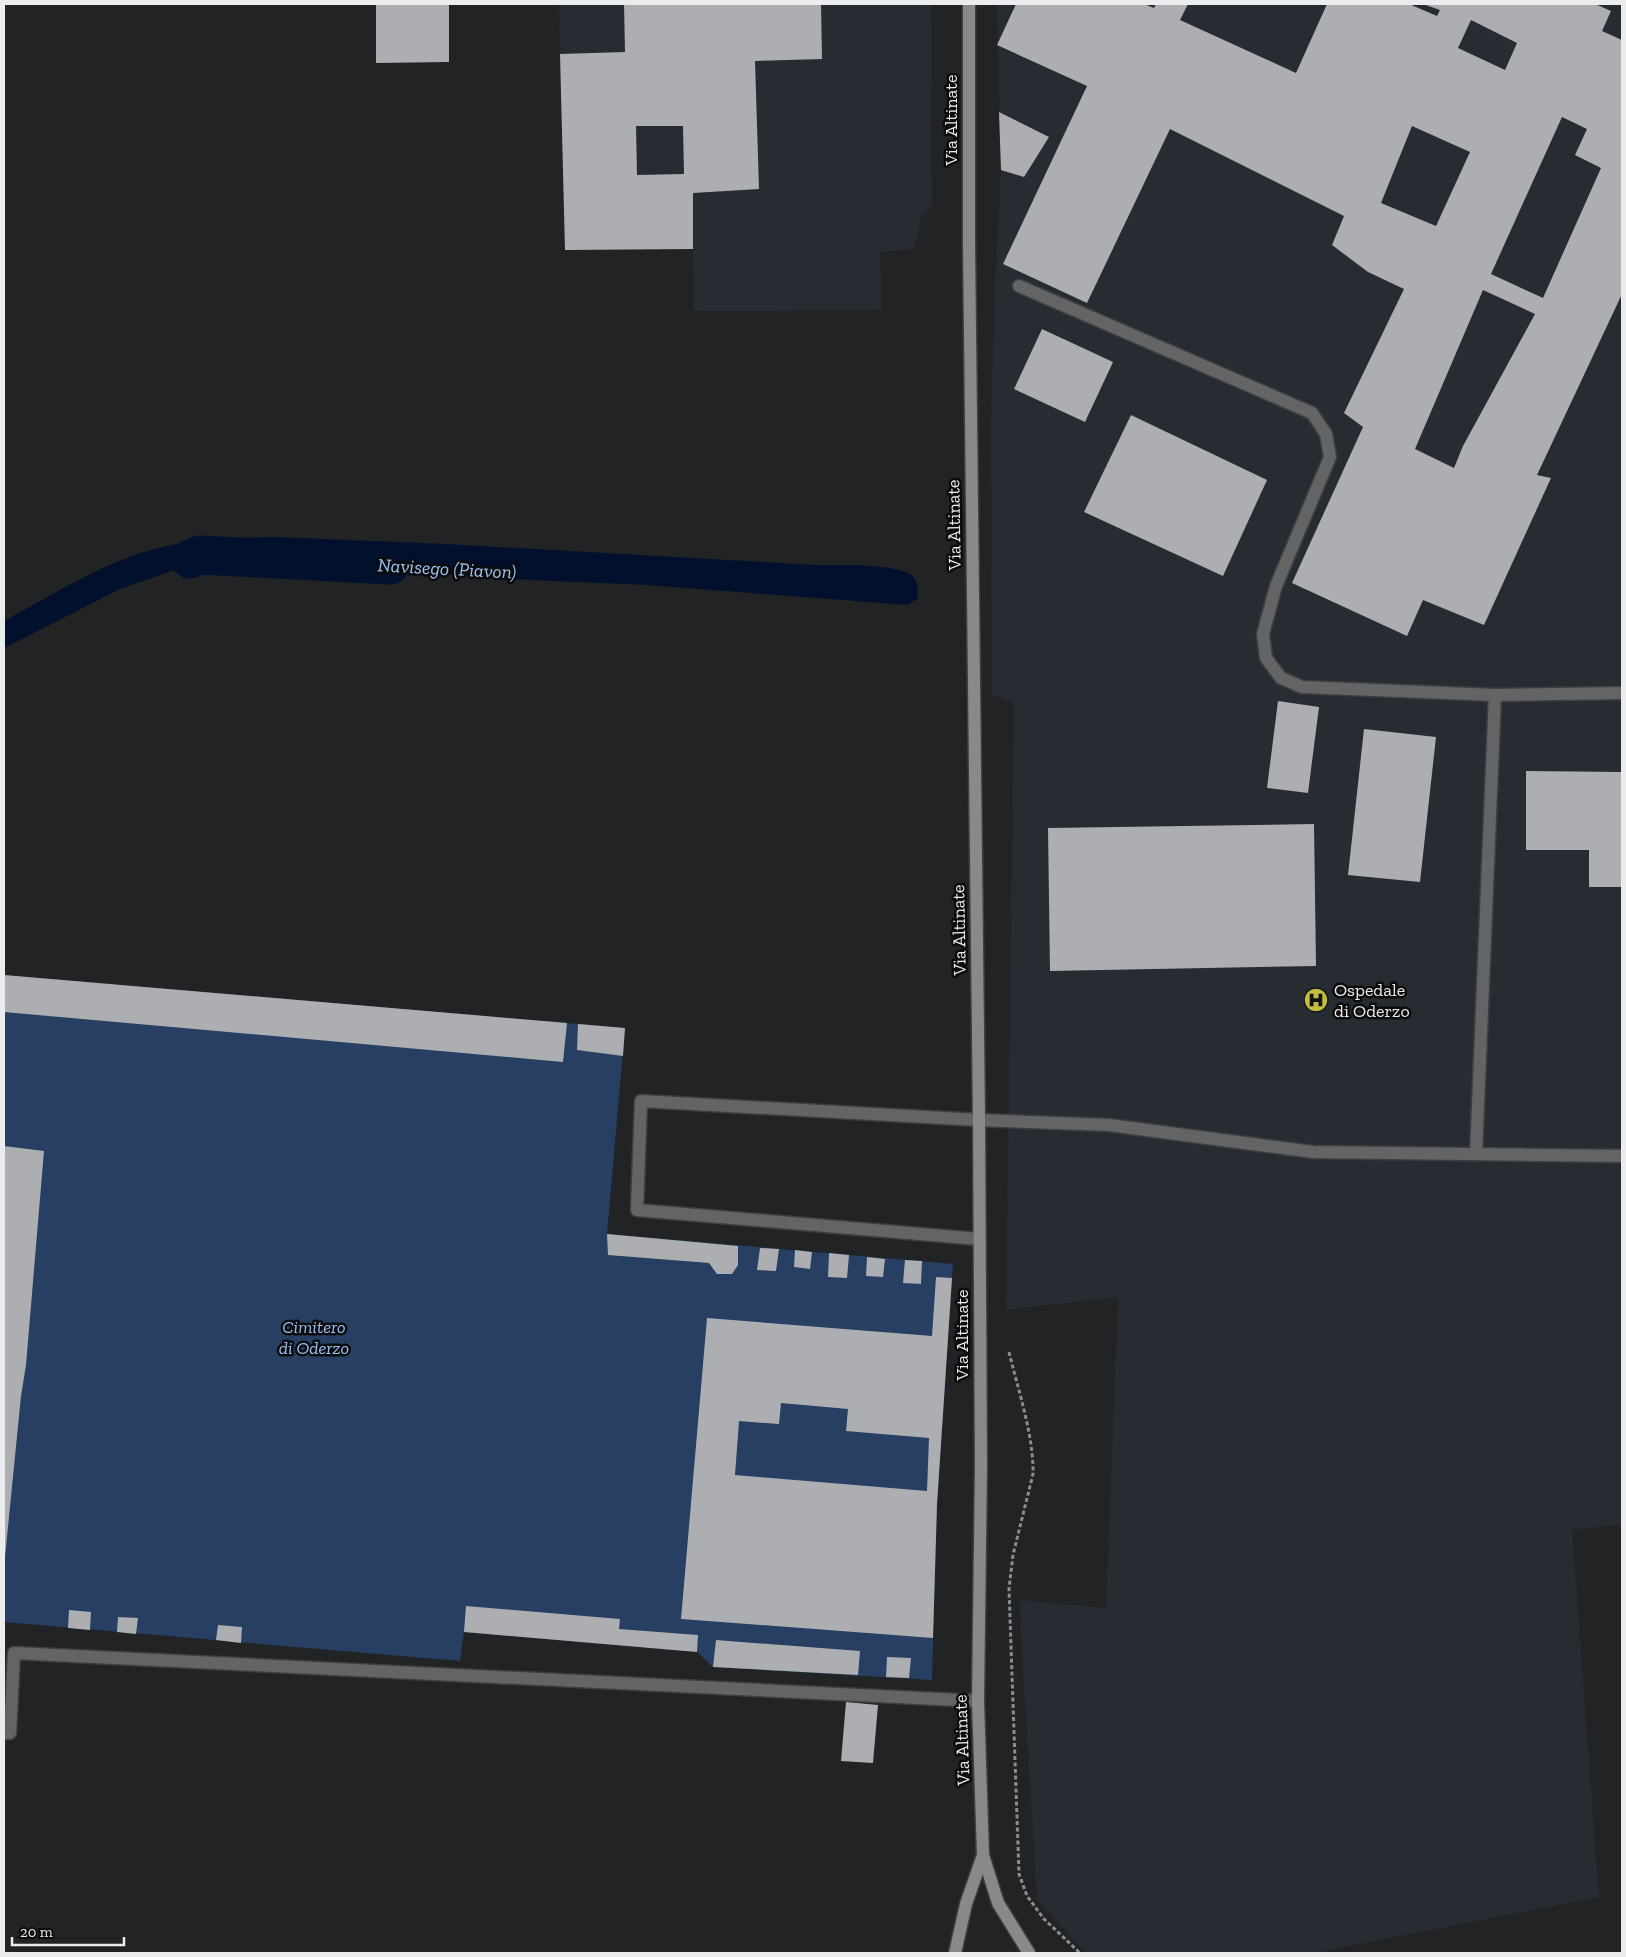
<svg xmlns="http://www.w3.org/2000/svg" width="1626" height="1957" viewBox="0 0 1626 1957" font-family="'Zilla Slab',serif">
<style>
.built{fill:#272c33}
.green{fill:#263f62}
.water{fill:#00102d}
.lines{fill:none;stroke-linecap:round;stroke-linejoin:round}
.canal{stroke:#00102d;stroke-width:39}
.building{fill:#acaeb1;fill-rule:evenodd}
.lane-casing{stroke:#3e3f41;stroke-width:15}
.secondary-casing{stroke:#3e3f41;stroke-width:15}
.path{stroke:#8a8c8d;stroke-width:3;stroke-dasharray:4 2.5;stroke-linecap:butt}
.lane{stroke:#636465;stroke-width:12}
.secondary{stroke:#87898a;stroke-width:12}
.labels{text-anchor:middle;stroke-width:5;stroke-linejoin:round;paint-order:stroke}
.street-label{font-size:18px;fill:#eaeced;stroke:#0c0c0d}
.poi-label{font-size:18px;fill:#eaeced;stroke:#0c0c0d;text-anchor:start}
.park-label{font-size:18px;font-style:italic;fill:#9cc1f4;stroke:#0c0c0d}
.water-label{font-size:19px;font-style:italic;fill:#9fc3f6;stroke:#0c0c0d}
</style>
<rect width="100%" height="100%" fill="#222325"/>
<g class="built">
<path d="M559,4H931L932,202L930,209L922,214L914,249L880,252L882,310L694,311L693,249L565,250Z"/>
<path d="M997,4H1622V1525L1572,1529L1599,1897L1314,1953H1086L1037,1900L1019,1600L1106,1608L1118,1297L1006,1310L1014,703L992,694L991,426L995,289L1001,170Z"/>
</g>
<path class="green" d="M4,975L625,1028L607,1234L953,1264L937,1504L932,1680L713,1667L697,1652L464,1632L460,1661L4,1622Z"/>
<path class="water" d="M273,537L445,544L815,565C834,565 900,563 912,576C918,582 918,590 918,598L908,605L648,585L488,578L266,555L213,560L175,570L120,589L4,648V621C53,595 108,559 163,547C199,538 236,538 273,537Z"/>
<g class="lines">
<path class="canal" d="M190,559L200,555L390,565"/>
</g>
<g class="building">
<path d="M376,4H449V62L376,63Z"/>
<path d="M624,4H821L822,59L755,61L759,189L693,193V249L565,250L560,54L625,52ZM636,126H683L684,174L637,175Z"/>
<path d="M1016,4H1144L1154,8L1156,4H1188L1180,20L1296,73L1327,4H1409L1437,16L1440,10L1423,4H1595L1611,11L1602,31L1622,40V294L1537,475L1551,478L1484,625L1423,600L1407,636L1292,583L1363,427L1344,413L1404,289L1368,272L1332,245L1344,216L1170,129L1087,303L1003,264L1087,86L997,45ZM1471,20L1517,43L1505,70L1458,48ZM1562,117L1587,129L1575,155L1601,168L1543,298L1491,274ZM1412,126L1470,152L1436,226L1381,203ZM1483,290L1535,314L1463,446L1454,468L1415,449Z"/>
<path d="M999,112L1049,137L1024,177L1001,170Z"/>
<path d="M1042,329L1113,362L1085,422L1014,389Z"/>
<path d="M1131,415L1267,480L1223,576L1084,512Z"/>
<path d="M1278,701L1319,707L1308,793L1267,788Z"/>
<path d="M1364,729L1436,737L1420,882L1348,875Z"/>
<path d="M1526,771L1622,772V887H1589V850H1526Z"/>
<path d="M1314,824L1316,966L1050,971L1048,828Z"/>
<path d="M4,975L567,1023L563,1062L4,1012Z"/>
<path d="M578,1024L625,1028L623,1056L577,1050Z"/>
<path d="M4,1146L44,1151L26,1365L21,1396L5,1557Z"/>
<path d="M607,1234L738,1246V1265L732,1274H717L709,1263L608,1255Z"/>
<path d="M760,1248L779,1249L776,1271L757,1270Z"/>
<path d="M795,1250L812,1252L810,1269L794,1267Z"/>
<path d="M829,1253L849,1255L847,1278L828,1277Z"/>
<path d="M867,1257L885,1259L883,1277L866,1276Z"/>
<path d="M905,1260L922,1261L921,1284L903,1283Z"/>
<path d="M936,1277L952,1278L937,1504L933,1638L681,1619L707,1318L932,1336ZM781,1403L848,1409L846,1431L929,1438L927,1491L735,1475L739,1421L779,1424Z"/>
<path d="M466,1606L620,1619L619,1629L698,1635L697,1652L464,1632Z"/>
<path d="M69,1610L91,1612L90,1630L68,1628Z"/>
<path d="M118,1617L138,1618L136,1634L117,1632Z"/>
<path d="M218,1625L242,1627L241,1643L216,1640Z"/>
<path d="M716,1640L860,1651L858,1675L713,1667Z"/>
<path d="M887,1657L911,1658L909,1678L886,1677Z"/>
<path d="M846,1702L878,1705L873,1763L841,1761Z"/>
</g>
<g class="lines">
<g class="lane-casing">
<g id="lane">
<path d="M1019,286L1312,413L1326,434L1330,457L1276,586L1263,634L1266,658L1281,678L1302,687L1495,695L1476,1154"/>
<path d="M1495,695L1622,693"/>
<path d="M979,1239L637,1210L641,1101L979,1120L1109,1125L1313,1152L1622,1156"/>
<path d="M4,1733H10L14,1653L978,1701"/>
</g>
</g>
<g class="secondary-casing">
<g id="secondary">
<path d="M969,4V244L979,1120L981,1465L978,1701L983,1855L998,1903L1029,1953"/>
<path d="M955,1953L966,1904L983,1855"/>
</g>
</g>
<path class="path" d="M1009,1352C1018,1389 1034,1437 1033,1474L1013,1555L1009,1589L1019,1874L1027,1896L1044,1919L1080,1953"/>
<use href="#lane" class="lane"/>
<use href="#secondary" class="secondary"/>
</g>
<defs>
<g id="hospital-disc" transform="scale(1.25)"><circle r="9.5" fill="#c3bd3e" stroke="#0c0c0d"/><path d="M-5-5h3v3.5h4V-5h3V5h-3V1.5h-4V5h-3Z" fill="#111"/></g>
</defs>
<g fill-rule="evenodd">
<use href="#hospital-disc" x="1316" y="1000"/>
</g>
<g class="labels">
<g class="street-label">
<text transform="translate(951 120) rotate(-90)" y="6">Via Altinate</text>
<text transform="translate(954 525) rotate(-91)" y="6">Via Altinate</text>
<text transform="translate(959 930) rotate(-91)" y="6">Via Altinate</text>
<text transform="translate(962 1335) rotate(-90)" y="6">Via Altinate</text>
<text transform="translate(962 1740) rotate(-92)" y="6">Via Altinate</text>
</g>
<g class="poi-label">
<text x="1334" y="996">Ospedale<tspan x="1334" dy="21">di Oderzo</tspan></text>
</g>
<g class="park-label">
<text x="314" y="1333">Cimitero<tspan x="314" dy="21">di Oderzo</tspan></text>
</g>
<g class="water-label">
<text transform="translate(447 568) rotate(3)" y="7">Navisego (Piavon)</text>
</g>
</g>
<rect width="1626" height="1957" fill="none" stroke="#eaeced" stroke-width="10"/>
<path d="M12 1937v8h112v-8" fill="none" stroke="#eaeced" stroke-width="2.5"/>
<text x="20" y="1937" font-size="15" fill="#eaeced" stroke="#0c0c0d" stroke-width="4" paint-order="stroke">20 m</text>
</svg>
